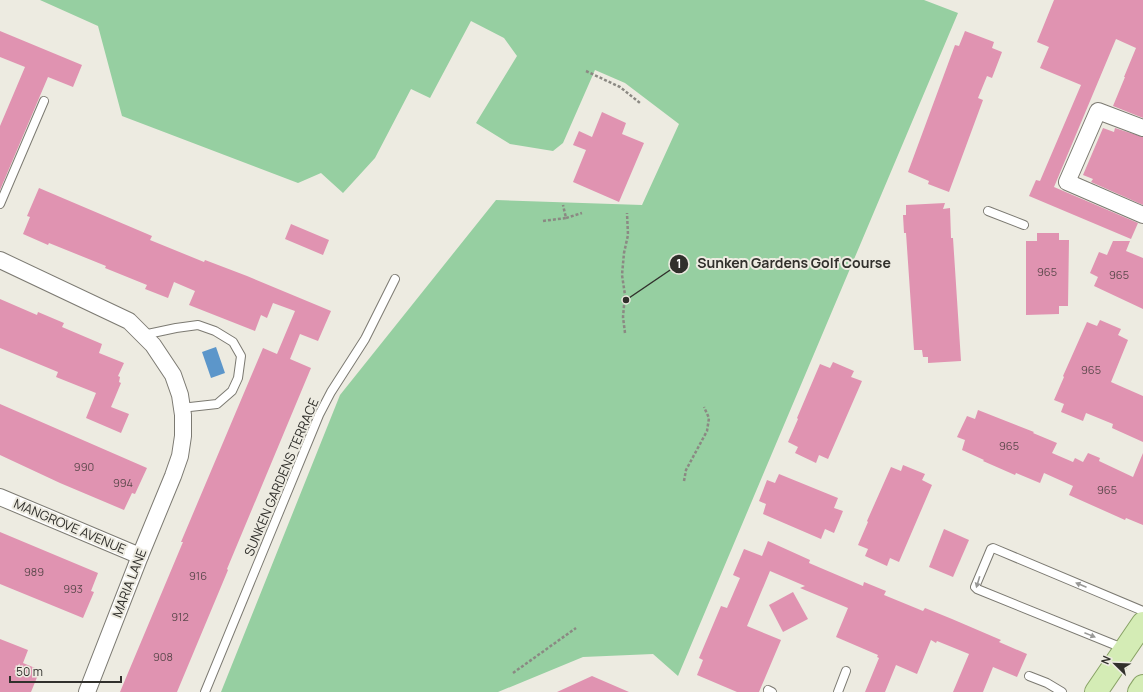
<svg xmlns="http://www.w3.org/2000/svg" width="1143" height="692" viewBox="0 0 1143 692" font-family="Manrope,sans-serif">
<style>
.green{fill:#96cfa1}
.water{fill:#5c96ca}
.building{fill:#e093b1}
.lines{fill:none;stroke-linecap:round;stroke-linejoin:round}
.service-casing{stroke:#7c7a72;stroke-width:10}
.minor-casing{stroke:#7c7a72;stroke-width:18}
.primary-casing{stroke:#88a265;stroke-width:24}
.path{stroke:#8b8983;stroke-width:2.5;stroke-dasharray:3 2;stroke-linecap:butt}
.service{stroke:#fff;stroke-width:8}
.minor{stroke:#fff;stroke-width:16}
.primary{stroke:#d4ecb5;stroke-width:22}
.oneway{fill:#989896}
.labels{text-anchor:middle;stroke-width:4;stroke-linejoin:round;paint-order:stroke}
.number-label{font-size:11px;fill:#5d494d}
.street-label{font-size:13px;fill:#31302c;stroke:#edebe1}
.leader{fill:none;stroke:#31302c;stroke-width:1.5}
.callout-dot{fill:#31302c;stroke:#edebe1;stroke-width:1.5}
.mark-label{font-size:12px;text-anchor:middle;font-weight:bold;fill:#fff}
.callout-label{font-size:14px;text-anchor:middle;font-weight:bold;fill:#31302c;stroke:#edebe1;stroke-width:4;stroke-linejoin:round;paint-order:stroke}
</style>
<rect width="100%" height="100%" fill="#edebe1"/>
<path class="green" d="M40,0H924L958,13L678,676L653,654L583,657L498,692H221L340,395L496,200L642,205L679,124L625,83L595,70L563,143L553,151L510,144L476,123L517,56L504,38L471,21L430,98L411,89L375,158L343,193L321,173L298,183L122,116L98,26Z"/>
<path class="water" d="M216,347L225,373L211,378L202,352Z"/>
<g class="building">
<path d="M1054,0H1143V118L1113,106L1125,77H1124L1136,48L1116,39L1054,187L1138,223L1131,239L1029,196L1036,180L1040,181L1081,85L1040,68L1049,47L1037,42Z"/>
<path d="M0,31L82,65L73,87L48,77L0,190V126L25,67L0,57Z"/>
<path d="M965,31L994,42L992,48L1002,52L992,78L987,76L978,98L983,100L949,192L928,184L929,181L908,172L955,45L959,46Z"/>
<path d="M602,112L626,123L622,134L644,143L619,202L573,182L586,150L573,145L579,131L592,137Z"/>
<path d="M1103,128L1114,132L1115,128L1143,137V205L1091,182L1093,179L1083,175Z"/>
<path d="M39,188L152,236L150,240L204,262L205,260L247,276L331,311L318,341L300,334L290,359L311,368L227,569L228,570L177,692H120L183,542H181L263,348L277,354L295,311L273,303L267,318L261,315L255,331L189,305L195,291L174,282L168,298L145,289L147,285L105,268L106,266L49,243L48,245L23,234L30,217L27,216Z"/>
<path d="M945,203L943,209L950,208L951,238H953L961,361L928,363V357H923L922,350H914L906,233H904L903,215H906V205Z"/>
<path d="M291,224L329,240L323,255L285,239Z"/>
<path d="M1037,233H1059V240H1069L1068,306H1059V314L1026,315V241H1037Z"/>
<path d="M1113,241H1130L1126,251L1143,258V309L1094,286L1098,277L1090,273L1099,252L1107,255Z"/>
<path d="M0,299L37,315L38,312L64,323L62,327L102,344L99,353L124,363L118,376L120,377L119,382L121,383L111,407L129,414L121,433L86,418L96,393L56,377L58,372L0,348Z"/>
<path d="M1100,320L1121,329L1118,335L1128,340L1111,382L1143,396V442L1112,428L1113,424L1086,413L1083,421L1061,412L1064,404L1054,400L1064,377L1063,376L1087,322L1097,326Z"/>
<path d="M833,362L854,371L851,377L862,381L828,459L819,455L816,463L795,453L798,447L788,442L798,419L797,418L820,364L830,368Z"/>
<path d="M0,404L147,468L135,494L132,493L124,510L60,483L0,455Z"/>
<path d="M978,410L1034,432L1033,433L1057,443L1052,453L1073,462L1075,458L1083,462L1088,453L1100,458L1099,461L1133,477L1143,453V525L1126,518L1125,520L1069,495L1073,486L1044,473L1040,483L1016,473L1015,475L983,461L984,460L962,450L965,440L957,437L967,416L975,419Z"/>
<path d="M903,465L925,474L922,480L932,485L899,562L890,558L887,566L865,556L868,549L858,545L868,522L867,521L891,467L901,471Z"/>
<path d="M779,474L838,498L834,508L843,511L834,533L825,529L821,539L763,514L766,504L759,501L767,480L775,483Z"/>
<path d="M944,529L969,540L953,577L929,567Z"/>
<path d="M0,532L98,573L91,591L94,592L83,618L0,584Z"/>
<path d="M768,541L810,560L809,563L863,586L864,582L886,591L884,595L923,611L925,608L952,619L1001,640L999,642L1027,654L1017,677L993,667L983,692H953L969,654L937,641L936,643L931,640L917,674L896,665L885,692H865L879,658L877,657L878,655L836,637L848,608L800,588L805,586L770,571L747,626L781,640L759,692H737L697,675L703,660L699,658L721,606L727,608L740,578L733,575L744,549L762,556Z"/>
<path d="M793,592L808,619L783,632L769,605Z"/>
<path d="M0,639L28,650L23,663L40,670L31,692H0Z"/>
<path d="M592,676L629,692H557Z"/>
</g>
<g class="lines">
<g class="service-casing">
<g id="service">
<path d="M0,204L44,101"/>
<path d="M988,211L1024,225"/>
<path d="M143,335L176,328L198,325L215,331L233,342L241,356L238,378L232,391L217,404L181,408"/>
<path d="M1125,649L977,589L975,587L991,549L993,548L1143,611"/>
<path d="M1029,676L1047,683L1062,692"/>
<path d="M768,690L772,692"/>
<path d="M205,692L319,415L331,392L365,339L395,279"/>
<path d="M838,692L846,671"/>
</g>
</g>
<g class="minor-casing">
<g id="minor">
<path d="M1143,128L1098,111L1067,182L1143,215"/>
<path d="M0,260L129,321L153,345L173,375L180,395L183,415V436L180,456L173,476L140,556L87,692"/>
<path d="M0,497L140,556"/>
</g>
</g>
<g class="primary-casing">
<g id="primary">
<path d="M1096,692L1143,623"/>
<path d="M1139,692L1143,686"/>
</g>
</g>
<g class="path">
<path d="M586,71L620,87L640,103"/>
<path d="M566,218L582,213"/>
<path d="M543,221L566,218L563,205"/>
<path d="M625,333L623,317L625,295L622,275L624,253L628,235L627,213"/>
<path d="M684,481L686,470L707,431L709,418L704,407"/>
<path d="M513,673L576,628"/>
</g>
<use href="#service" class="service"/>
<use href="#minor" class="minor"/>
<use href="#primary" class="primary"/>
</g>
<defs><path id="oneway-solid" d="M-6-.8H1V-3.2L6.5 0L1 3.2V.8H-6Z"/></defs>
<g class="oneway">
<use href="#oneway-solid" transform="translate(978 582) rotate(107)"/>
<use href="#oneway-solid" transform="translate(1081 585) rotate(-157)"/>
<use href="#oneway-solid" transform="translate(1090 635) rotate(22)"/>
</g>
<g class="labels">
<g class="number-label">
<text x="1047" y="276">965</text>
<text x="1119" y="279">965</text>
<text x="1091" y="374">965</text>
<text x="1009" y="450">965</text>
<text x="84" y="471">990</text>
<text x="123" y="487">994</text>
<text x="1107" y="494">965</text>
<text x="34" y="576">989</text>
<text x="198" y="580">916</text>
<text x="73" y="593">993</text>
<text x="180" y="621">912</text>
<text x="163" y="661">908</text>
</g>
<g class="street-label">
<text transform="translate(281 477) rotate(-67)" y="5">SUNKEN GARDENS TERRACE</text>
<text transform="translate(70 526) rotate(23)" y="5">MANGROVE AVENUE</text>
<text transform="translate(129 583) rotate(-69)" y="5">MARIA LANE</text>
</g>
</g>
<path class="leader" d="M626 300L679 264"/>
<g class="callout-dot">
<circle cx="626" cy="300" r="4"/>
<circle cx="679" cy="264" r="10"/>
</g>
<g class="mark-label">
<text x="679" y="268">1</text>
</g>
<g class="callout-label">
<text x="794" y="268">Sunken Gardens Golf Course</text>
</g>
<g transform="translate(1115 664) rotate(293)" stroke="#edebe1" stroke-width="3" paint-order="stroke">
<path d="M0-3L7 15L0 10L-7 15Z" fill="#31302c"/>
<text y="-6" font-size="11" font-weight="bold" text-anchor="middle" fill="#31302c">N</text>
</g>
<path d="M10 676v6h111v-6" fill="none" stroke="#31302c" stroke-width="2"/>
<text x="16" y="676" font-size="12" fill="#31302c" stroke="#edebe1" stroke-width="3" paint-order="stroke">50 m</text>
</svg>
